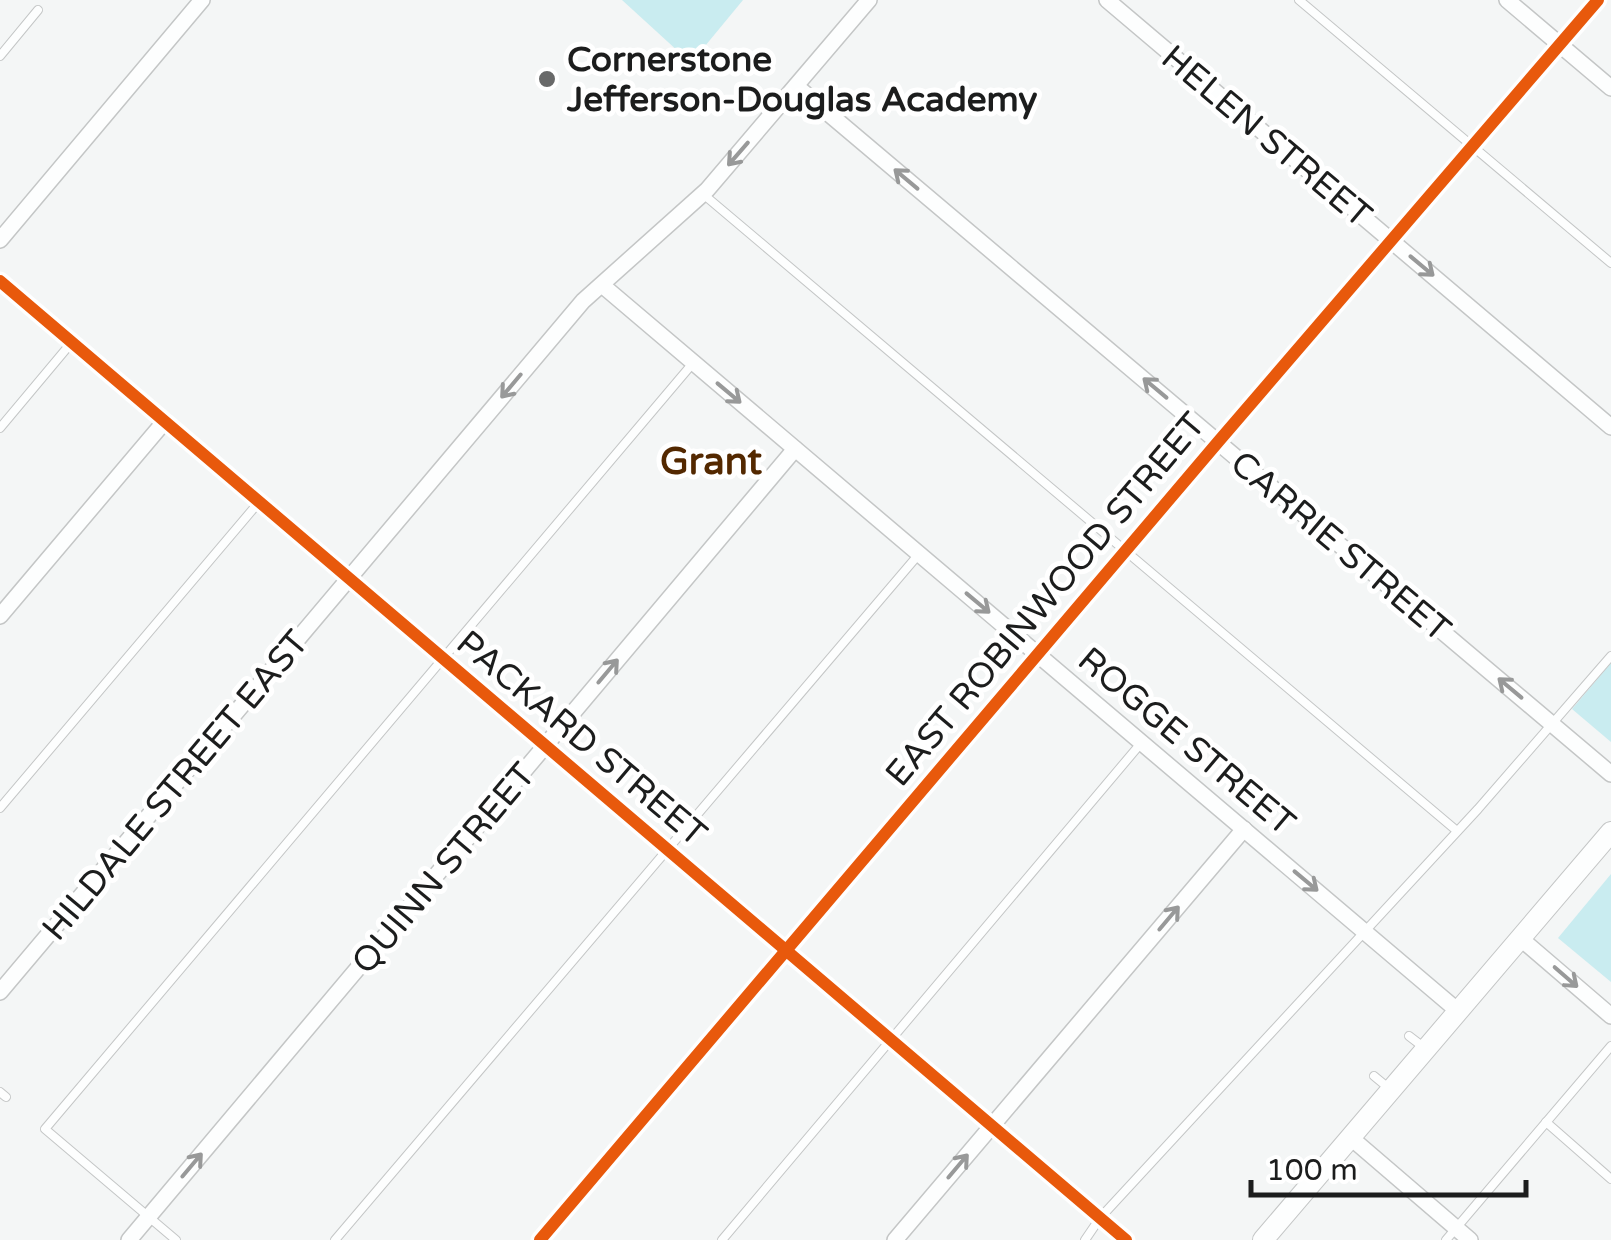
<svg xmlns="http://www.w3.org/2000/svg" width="1611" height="1240" viewBox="0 0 1611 1240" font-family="'Varela Round',sans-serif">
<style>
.green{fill:#c9ecf0}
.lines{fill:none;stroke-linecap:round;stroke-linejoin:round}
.lane-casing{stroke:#c4c6c6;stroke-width:10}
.street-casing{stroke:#c4c6c6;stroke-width:18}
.secondary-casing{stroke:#c4c6c6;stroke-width:22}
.lane{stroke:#fdfefe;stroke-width:8}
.street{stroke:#fdfefe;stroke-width:15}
.secondary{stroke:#fdfefe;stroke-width:20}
.cycleway-casing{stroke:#fff;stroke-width:19}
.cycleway{stroke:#e8590c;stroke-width:12}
.oneway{stroke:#989999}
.poi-dot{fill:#686969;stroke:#fff;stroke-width:4}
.labels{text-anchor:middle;stroke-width:10;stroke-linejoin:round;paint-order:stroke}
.poi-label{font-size:35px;font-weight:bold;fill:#1c1d1d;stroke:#fff;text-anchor:start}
.street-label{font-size:35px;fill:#1c1d1d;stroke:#fff}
.neighbourhood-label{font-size:38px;font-weight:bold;fill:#532800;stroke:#fff}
</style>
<rect width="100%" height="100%" fill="#f4f6f6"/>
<g class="green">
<path d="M622,0H743L691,63Z"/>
<path d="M1611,663V742L1572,709Z"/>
<path d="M1611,874V982L1558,938Z"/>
</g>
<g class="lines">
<g class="lane-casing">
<g id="lane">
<path d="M1299,0L1611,263"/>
<path d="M0,56L38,10"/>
<path d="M703,194L1457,831"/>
<path d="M0,428L72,342"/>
<path d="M0,808L259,502"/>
<path d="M1409,1036L1426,1049"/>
<path d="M1374,1076L1391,1090"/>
<path d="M0,1092L6,1097"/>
<path d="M1546,1122L1611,1179"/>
<path d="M176,1240L45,1129L693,363"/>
<path d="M335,1240L919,554"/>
<path d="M722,1240L1142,742"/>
<path d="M1085,1240L1100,1218L1478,809L1611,656"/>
<path d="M1446,1240L1611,1046"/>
</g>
</g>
<g class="street-casing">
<g id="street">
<path d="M1107,0L1611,427"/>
<path d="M1507,0L1611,88"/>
<path d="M796,86L1611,774"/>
<path d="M0,240L202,0"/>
<path d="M0,281L1126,1240"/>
<path d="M602,285L1458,1011"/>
<path d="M0,616L165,421"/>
<path d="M1520,938L1611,1016"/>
<path d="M0,992L583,301L707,190L869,0"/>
<path d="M1350,1137L1470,1240"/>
<path d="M129,1240L795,449"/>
<path d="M540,1240L1218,442L1598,0"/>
<path d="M895,1240L1244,829"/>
</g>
</g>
<g class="secondary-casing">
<path id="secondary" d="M1263,1240L1611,832"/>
</g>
<use href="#lane" class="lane"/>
<use href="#street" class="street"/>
<use href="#secondary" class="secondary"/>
<g class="cycleway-casing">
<g id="cycleway">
<path d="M0,281L1126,1240"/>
<path d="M540,1240L1218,442L1598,0"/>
</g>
</g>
<use href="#cycleway" class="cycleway"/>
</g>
<defs><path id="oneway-shaft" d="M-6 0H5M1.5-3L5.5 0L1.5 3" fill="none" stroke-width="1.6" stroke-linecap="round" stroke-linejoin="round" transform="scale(2.5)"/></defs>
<g class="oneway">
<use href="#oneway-shaft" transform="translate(738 154) rotate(131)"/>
<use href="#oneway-shaft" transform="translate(906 179) rotate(-140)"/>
<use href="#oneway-shaft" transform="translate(1422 266) rotate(40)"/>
<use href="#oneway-shaft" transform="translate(511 386) rotate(130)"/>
<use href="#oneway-shaft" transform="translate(1155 388) rotate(-140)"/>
<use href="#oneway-shaft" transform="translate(729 393) rotate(40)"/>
<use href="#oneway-shaft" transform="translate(978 603) rotate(40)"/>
<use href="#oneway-shaft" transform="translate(608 671) rotate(-50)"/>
<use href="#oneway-shaft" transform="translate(1510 688) rotate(-140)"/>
<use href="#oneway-shaft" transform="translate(1306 881) rotate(40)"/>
<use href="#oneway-shaft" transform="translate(1169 918) rotate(-50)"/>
<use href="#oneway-shaft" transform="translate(1566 977) rotate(41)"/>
<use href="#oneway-shaft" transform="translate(192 1165) rotate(-50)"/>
<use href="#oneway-shaft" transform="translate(958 1166) rotate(-50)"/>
</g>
<circle class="poi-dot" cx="547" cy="79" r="10"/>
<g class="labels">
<g class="poi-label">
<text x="567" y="71">Cornerstone<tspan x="567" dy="40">Jefferson-Douglas Academy</tspan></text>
</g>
<g class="street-label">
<text transform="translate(1267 136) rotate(40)" y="12">HELEN STREET</text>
<text transform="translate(1341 546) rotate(40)" y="12">CARRIE STREET</text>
<text transform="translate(1045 599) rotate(-50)" y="12">EAST ROBINWOOD STREET</text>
<text transform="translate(582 738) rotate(40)" y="12">PACKARD STREET</text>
<text transform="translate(1187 741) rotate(40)" y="12">ROGGE STREET</text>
<text transform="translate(175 785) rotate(-50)" y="12">HILDALE STREET EAST</text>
<text transform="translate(443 868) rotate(-50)" y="12">QUINN STREET</text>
</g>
<g class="neighbourhood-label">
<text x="711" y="474">Grant</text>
</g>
</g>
<path d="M1251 1180v15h275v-15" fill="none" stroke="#1c1d1d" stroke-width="5"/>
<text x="1266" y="1180" font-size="30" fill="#1c1d1d" stroke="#ffffff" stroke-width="8" paint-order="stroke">100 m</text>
</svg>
